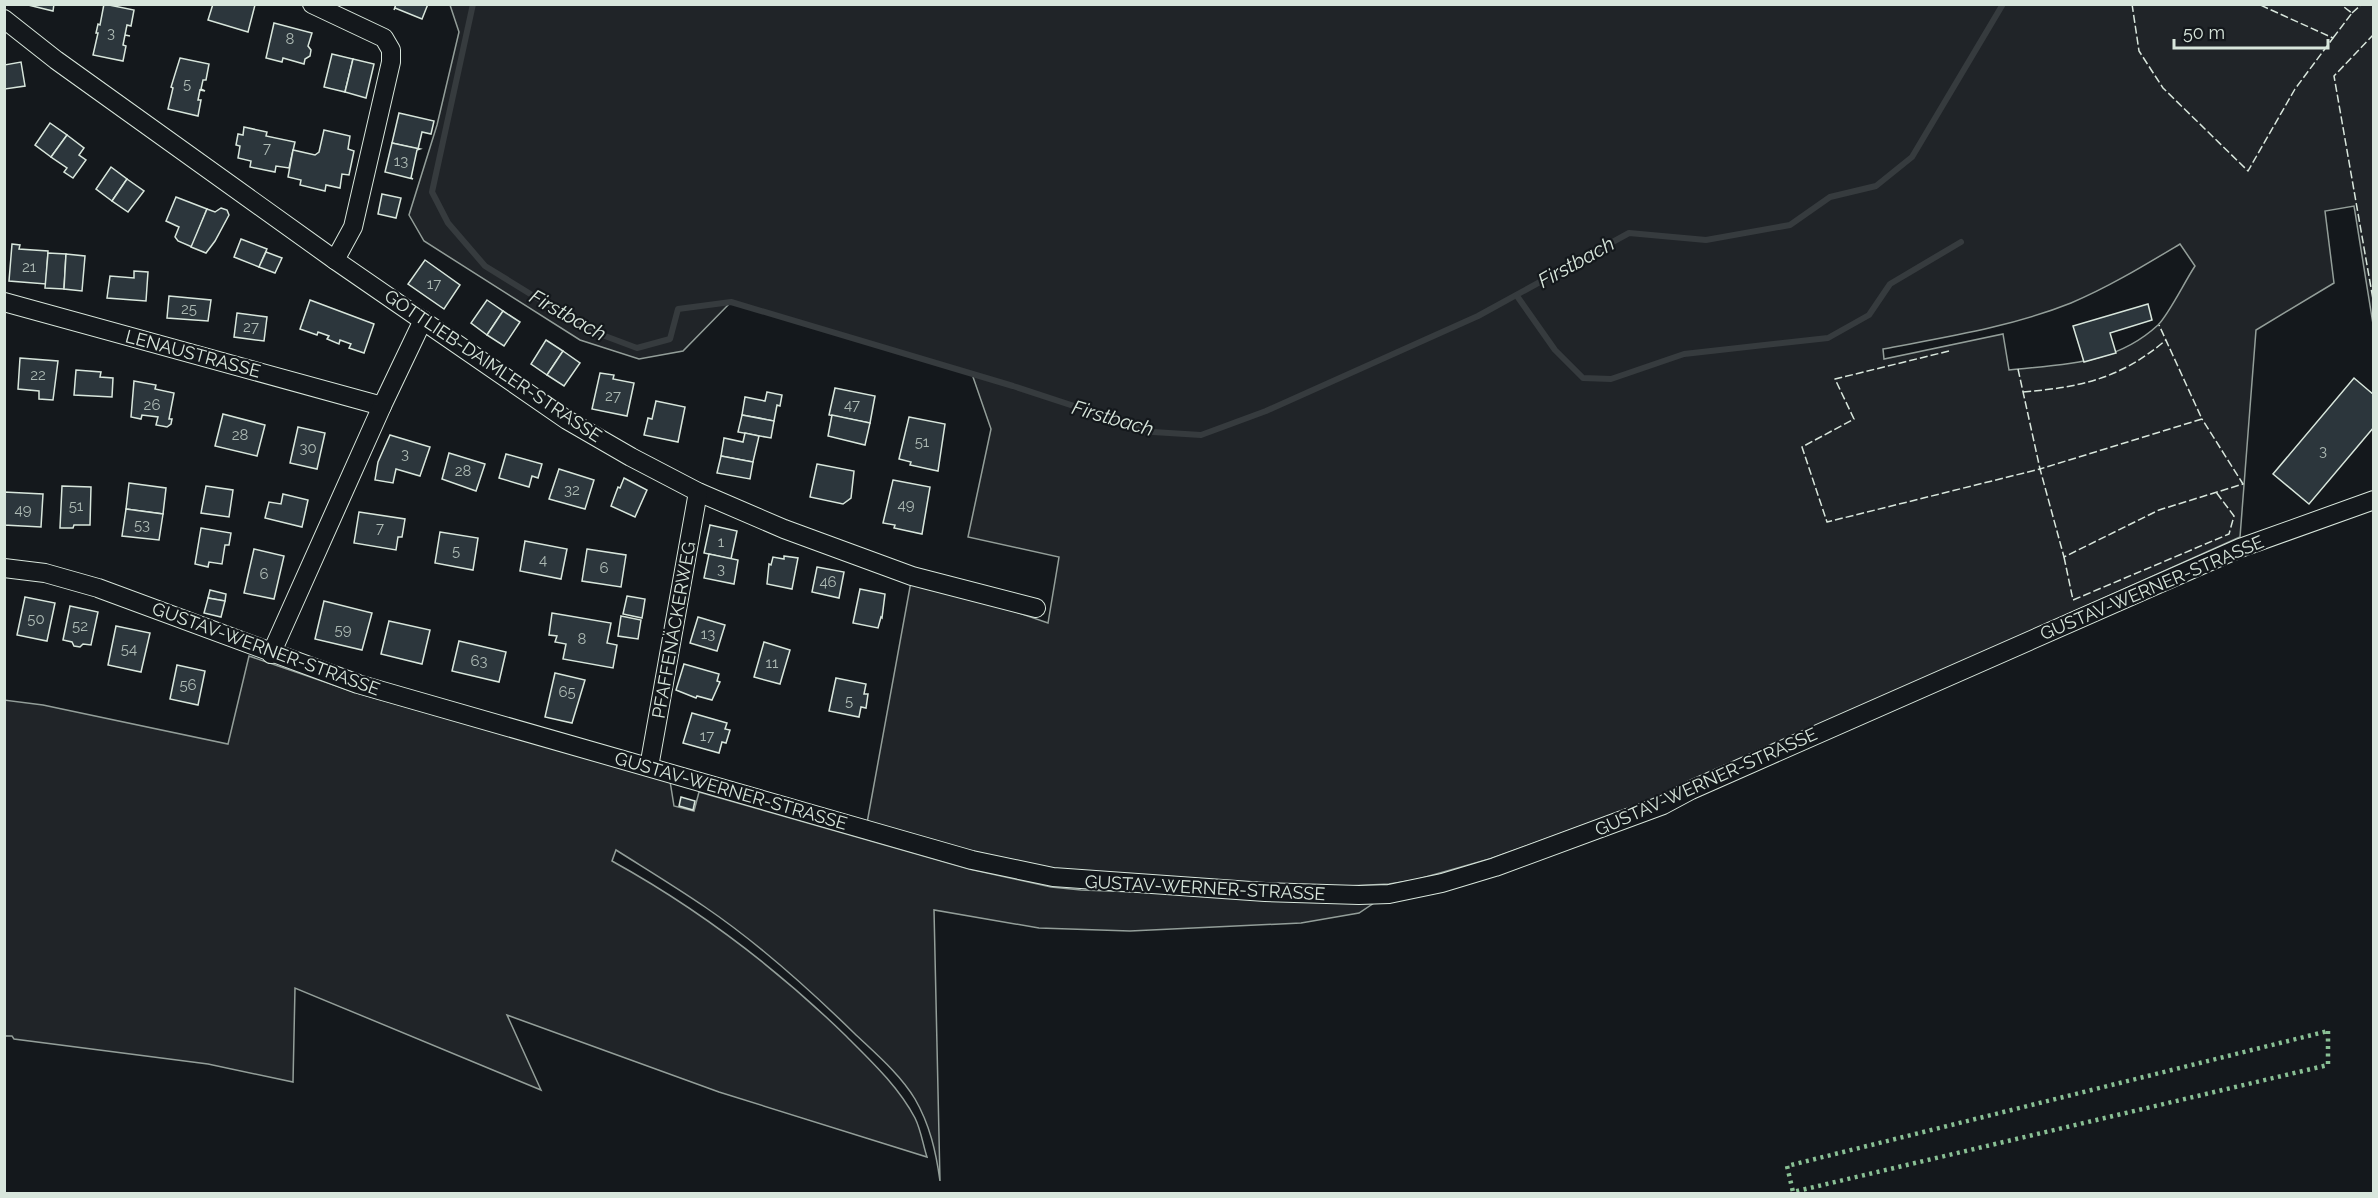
<svg xmlns="http://www.w3.org/2000/svg" width="2378" height="1198" viewBox="0 0 2378 1198" font-family="Raleway,sans-serif">
<style>
.green{fill:#202428;stroke:#939e99;stroke-width:1.5;fill-rule:evenodd}
.lines{fill:none;stroke-linecap:round;stroke-linejoin:round}
.stream{stroke:#363b3e;stroke-width:6}
.building{fill:#2c363c;stroke:#d8e6dc;stroke-width:1.5}
.street-casing{stroke:#d8e6dc;stroke-width:20}
.street{stroke:#14181c;stroke-width:18}
.hedge{stroke:#8ac095;stroke-width:4.5;stroke-dasharray:3 4.5;stroke-linecap:butt}
.fence{stroke:#d8e6dc;stroke-width:1.5;stroke-dasharray:8 3;stroke-linecap:butt}
.labels{text-anchor:middle;stroke-width:4.5;stroke-linejoin:round;paint-order:stroke}
.number-label{font-size:15px;fill:#adbab4}
.street-label{font-size:18px;fill:#d8e6dc;stroke:#14181c}
.water-label{font-size:20px;font-style:italic;fill:#d8e6dc;stroke:#14181c}
</style>
<rect width="100%" height="100%" fill="#14181c"/>
<g class="green">
<path d="M450,5H2373V324L2354,206L2325,211L2334,283L2256,330L2240,537L1663,796L1493,858L1415,880L1389,884L1327,887L1084,874L1023,865L867,823L912,576L1048,623L1059,557L968,537L991,429L972,374L731,302L683,351L639,359L580,340L424,241L409,215L437,125L459,32ZM2180,244L2195,266C2185,281 2169,314 2158,325C2115,365 2063,364 2009,370L2003,334L1884,359L1883,349C1946,337 2011,327 2071,303C2109,287 2145,265 2180,244Z"/>
<path d="M249,656L357,693L670,781L674,806L694,811L699,792L969,869L1051,887L1081,890L1377,901L1359,913L1301,923L1130,931L1039,928L934,910L940,1181C936,1152 930,1125 915,1099C900,1074 875,1053 854,1033C807,987 758,943 705,907C676,887 646,869 616,850L612,861C697,908 775,967 845,1035C871,1061 898,1086 915,1118C921,1130 923,1145 927,1157L719,1092L507,1015L541,1090L295,988L293,1082L208,1064L14,1039L12,1036H5L4,700L43,705L228,744Z"/>
</g>
<g class="lines">
<g class="stream">
<path d="M473,4L432,192L448,223L485,266L589,330L637,348L670,339L678,309L731,302L1013,386L1153,432L1201,435L1266,411L1478,316L1629,233L1706,240L1790,225L1830,197L1876,186L1912,157L2003,4"/>
<path d="M1517,296L1555,350L1583,378L1611,379L1684,354L1828,338L1869,315L1890,284L1961,242"/>
</g>
</g>
<g class="building">
<path d="M24,4H54L53,11Z"/>
<path d="M104,4L134,10L131,26L127,25L125,35L130,36L125,35L123,45L126,46L123,61L93,55L98,33H96L98,24L100,25Z"/>
<path d="M213,4L255,5L248,32L208,20Z"/>
<path d="M396,4H428L422,19L395,8L394,10Z"/>
<path d="M274,23L312,33L308,46L311,50L310,56L305,59L304,64L283,58L282,62L266,58Z"/>
<path d="M332,54L353,59L345,92L324,87Z"/>
<path d="M180,58L209,64L206,80H203L201,89L205,91L200,90L198,100H201L198,116L168,109L173,88L171,87Z"/>
<path d="M353,59L374,64L366,98L345,92Z"/>
<path d="M21,62L25,86L5,89L4,65Z"/>
<path d="M399,113L434,121L431,134L422,132L418,149L392,143Z"/>
<path d="M50,123L67,135L51,157L35,145Z"/>
<path d="M244,127L267,132L266,136L295,142L289,168L276,166L275,172L250,167L251,161L238,158L240,146L236,145L238,134L243,135Z"/>
<path d="M324,130L350,136L348,149L354,151L349,175L342,174L340,188L326,185L325,191L300,185L301,180L288,177L293,150L315,155L319,152Z"/>
<path d="M67,135L84,148L79,155L86,160L73,178L64,172L67,168L51,157Z"/>
<path d="M392,143L420,149L417,150L411,178L413,179L385,172Z"/>
<path d="M111,167L127,179L112,201L96,189Z"/>
<path d="M127,179L144,191L128,212L112,201Z"/>
<path d="M382,194L401,198L396,218L378,214Z"/>
<path d="M176,197L207,209L192,247L178,241L175,237L179,227L166,221Z"/>
<path d="M221,208L227,210L229,215L215,241L206,253L191,247L207,209L215,212Z"/>
<path d="M241,239L267,249L259,267L234,257Z"/>
<path d="M12,244L20,245L19,249L48,251L46,284L9,281Z"/>
<path d="M266,252L282,258L275,273L259,267Z"/>
<path d="M48,253L66,254L64,289L45,288Z"/>
<path d="M66,254L85,256L82,291L64,289Z"/>
<path d="M425,260L460,285L444,309L408,284Z"/>
<path d="M134,271L148,272L146,301L107,298L110,276L134,278Z"/>
<path d="M169,296L211,300L208,321L167,318Z"/>
<path d="M310,300L374,324L364,353L349,348L351,344L340,340L339,344L327,339L329,336L318,332L317,335L300,329Z"/>
<path d="M487,300L503,311L487,335L471,323Z"/>
<path d="M2148,304L2152,320L2110,333L2116,353L2084,362L2073,326Z"/>
<path d="M503,311L520,322L504,346L487,335Z"/>
<path d="M237,313L267,317L264,341L234,337Z"/>
<path d="M546,340L563,351L547,375L531,364Z"/>
<path d="M563,351L580,363L564,386L547,375Z"/>
<path d="M20,358L58,361L53,400L39,399V391L18,389Z"/>
<path d="M76,370L101,372L100,377L113,378L112,397L74,395Z"/>
<path d="M600,373L614,375L613,379L634,383L627,416L592,409Z"/>
<path d="M2354,378L2374,395V427L2309,504L2273,474Z"/>
<path d="M134,381L156,385L155,389L174,393L169,419H172L171,424L167,427L156,425L158,417L142,415L141,419L131,417Z"/>
<path d="M835,388L875,396L870,423L829,415Z"/>
<path d="M767,392L782,395L780,406L777,405L774,421L742,415L745,397L765,401Z"/>
<path d="M656,401L685,407L678,442L644,435L648,418L652,419Z"/>
<path d="M223,414L265,425L257,456L215,446Z"/>
<path d="M742,415L774,421L771,438L738,432Z"/>
<path d="M832,415L870,423L865,445L828,436Z"/>
<path d="M909,417L945,424L938,471L910,465L911,462L899,459Z"/>
<path d="M298,427L325,433L317,469L290,463Z"/>
<path d="M745,433L759,436L753,462L721,456L724,438L743,442Z"/>
<path d="M390,435L430,447L420,476L396,469L393,483L375,480L378,462Z"/>
<path d="M449,453L485,464L476,491L442,479Z"/>
<path d="M506,454L542,464L538,478L532,476L529,487L499,478Z"/>
<path d="M721,456L753,462L750,479L717,473Z"/>
<path d="M817,464L854,471L851,498L843,504L810,497Z"/>
<path d="M559,469L594,480L585,509L549,499Z"/>
<path d="M624,478L647,490L635,517L611,506L618,487L620,488Z"/>
<path d="M893,480L930,487L922,534L894,528L895,525L883,523Z"/>
<path d="M129,483L166,488L163,514L126,509Z"/>
<path d="M62,486L91,487L90,525H74L73,528H60Z"/>
<path d="M206,486L233,490L229,517L201,513Z"/>
<path d="M4,492L43,494L41,527L4,525Z"/>
<path d="M283,494L308,500L302,527L265,518L269,502L281,504Z"/>
<path d="M126,509L163,514L159,540L122,536Z"/>
<path d="M359,512L405,519L402,537H398L396,550L354,543Z"/>
<path d="M710,525L737,531L731,559L704,553Z"/>
<path d="M201,528L231,533L229,545H225L222,564L209,562L208,567L195,564Z"/>
<path d="M440,532L478,538L473,570L435,563Z"/>
<path d="M525,541L567,549L561,579L520,571Z"/>
<path d="M254,549L284,556L274,599L244,593Z"/>
<path d="M587,549L626,555L621,587L582,581Z"/>
<path d="M709,554L738,560L734,584L704,578Z"/>
<path d="M784,556L798,558L792,589L767,584L769,564L771,565L773,557L784,559Z"/>
<path d="M817,567L844,572L839,598L812,592Z"/>
<path d="M860,589L885,594L882,618L881,617L878,628L853,623Z"/>
<path d="M210,590L226,594L225,601L208,598Z"/>
<path d="M627,596L645,599L642,618L623,614Z"/>
<path d="M25,597L55,603L47,641L17,635Z"/>
<path d="M208,598L225,601L221,617L204,613Z"/>
<path d="M324,601L372,613L362,650L315,639Z"/>
<path d="M70,606L98,612L91,645L83,644L80,647L74,646L72,642L63,640Z"/>
<path d="M552,613L611,623L607,643L617,645L613,668L563,659L566,644L555,642L557,636L549,635Z"/>
<path d="M621,616L641,620L638,639L618,636Z"/>
<path d="M698,617L725,625L717,651L690,643Z"/>
<path d="M389,621L430,630L422,664L381,654Z"/>
<path d="M116,626L150,633L141,672L108,665Z"/>
<path d="M459,641L506,652L499,682L452,671Z"/>
<path d="M764,642L790,650L780,684L754,677Z"/>
<path d="M684,664L719,674L717,681L720,682L712,700L697,696L696,698L676,690Z"/>
<path d="M177,665L205,671L198,705L170,699Z"/>
<path d="M555,673L585,680L572,723L545,717Z"/>
<path d="M836,678L866,684L864,694H868L866,708L861,707L859,717L829,711Z"/>
<path d="M692,713L727,723L725,729L730,730L726,743L722,742L719,753L683,743Z"/>
<path d="M681,797L695,801L693,810L679,806Z"/>
</g>
<g class="lines">
<g class="street-casing">
<g id="street">
<path d="M312,4L384,38L391,50V62L353,227L335,260"/>
<path d="M4,19L56,60L335,260L567,420L631,457L698,492L784,529L912,576L1036,608"/>
<path d="M4,302L382,406"/>
<path d="M4,568L45,573L98,588L358,684L972,860L1053,877L1265,892L1359,895L1389,894L1442,883L1495,867L1663,805L1691,790L2240,548L2374,500"/>
<path d="M271,654L382,406L423,320"/>
<path d="M649,767L698,492"/>
</g>
</g>
<use href="#street" class="street"/>
<path class="hedge" d="M2328,1031V1065L1793,1192L1787,1166Z"/>
<g class="fence">
<path d="M2132,4L2139,51L2163,88L2248,171L2295,89L2333,38L2258,4"/>
<path d="M2352,13L2362,4"/>
<path d="M2374,34L2334,76L2374,305"/>
<path d="M2333,38L2352,13L2340,4"/>
<path d="M1949,351L1835,379L1854,419L1802,447L1827,522L2040,469L2064,557L2159,510L2243,484L2202,419"/>
<path d="M2018,369L2040,469L2202,419L2159,325"/>
<path d="M2023,392C2081,387 2120,379 2166,340"/>
<path d="M2064,557L2073,600L2229,534L2234,516L2216,492"/>
</g>
</g>
<g class="labels">
<g class="number-label">
<text x="111" y="38">3</text>
<text x="290" y="44">8</text>
<text x="187" y="89">5</text>
<text x="267" y="153">7</text>
<text x="401" y="166">13</text>
<text x="29" y="272">21</text>
<text x="434" y="289">17</text>
<text x="189" y="314">25</text>
<text x="251" y="332">27</text>
<text x="38" y="380">22</text>
<text x="613" y="401">27</text>
<text x="152" y="410">26</text>
<text x="852" y="410">47</text>
<text x="240" y="440">28</text>
<text x="922" y="447">51</text>
<text x="308" y="453">30</text>
<text x="2323" y="456">3</text>
<text x="405" y="459">3</text>
<text x="463" y="476">28</text>
<text x="572" y="495">32</text>
<text x="906" y="510">49</text>
<text x="76" y="511">51</text>
<text x="23" y="515">49</text>
<text x="142" y="530">53</text>
<text x="380" y="533">7</text>
<text x="721" y="547">1</text>
<text x="456" y="556">5</text>
<text x="543" y="565">4</text>
<text x="604" y="573">6</text>
<text x="721" y="574">3</text>
<text x="264" y="579">6</text>
<text x="828" y="587">46</text>
<text x="36" y="624">50</text>
<text x="80" y="631">52</text>
<text x="343" y="635">59</text>
<text x="708" y="639">13</text>
<text x="582" y="644">8</text>
<text x="129" y="654">54</text>
<text x="479" y="666">63</text>
<text x="772" y="668">11</text>
<text x="188" y="690">56</text>
<text x="567" y="697">65</text>
<text x="849" y="706">5</text>
<text x="707" y="741">17</text>
</g>
<g class="street-label">
<text transform="translate(193 354) rotate(15)" y="6">LENAUSTRASSE</text>
<text transform="translate(493 366) rotate(34)" y="6">GOTTLIEB-DAIMLER-STRASSE</text>
<text transform="translate(2152 588) rotate(-23)" y="6">GUSTAV-WERNER-STRASSE</text>
<text transform="translate(674 630) rotate(-80)" y="6">PFAFFENÄCKERWEG</text>
<text transform="translate(266 649) rotate(20)" y="6">GUSTAV-WERNER-STRASSE</text>
<text transform="translate(1706 782) rotate(-24)" y="6">GUSTAV-WERNER-STRASSE</text>
<text transform="translate(731 791) rotate(16)" y="6">GUSTAV-WERNER-STRASSE</text>
<text transform="translate(1205 888) rotate(3)" y="6">GUSTAV-WERNER-STRASSE</text>
</g>
<g class="water-label">
<text transform="translate(1576 262) rotate(-29)" y="7">Firstbach</text>
<text transform="translate(568 315) rotate(29)" y="7">Firstbach</text>
<text transform="translate(1113 418) rotate(16)" y="7">Firstbach</text>
</g>
</g>
<rect width="2378" height="1198" fill="none" stroke="#d8e6dc" stroke-width="12"/>
<path d="M2174 39v9h154v-9" fill="none" stroke="#d8e6dc" stroke-width="3"/>
<text x="2183" y="39" font-size="18" fill="#d8e6dc" stroke="#14181c" stroke-width="4.5" paint-order="stroke">50 m</text>
</svg>
